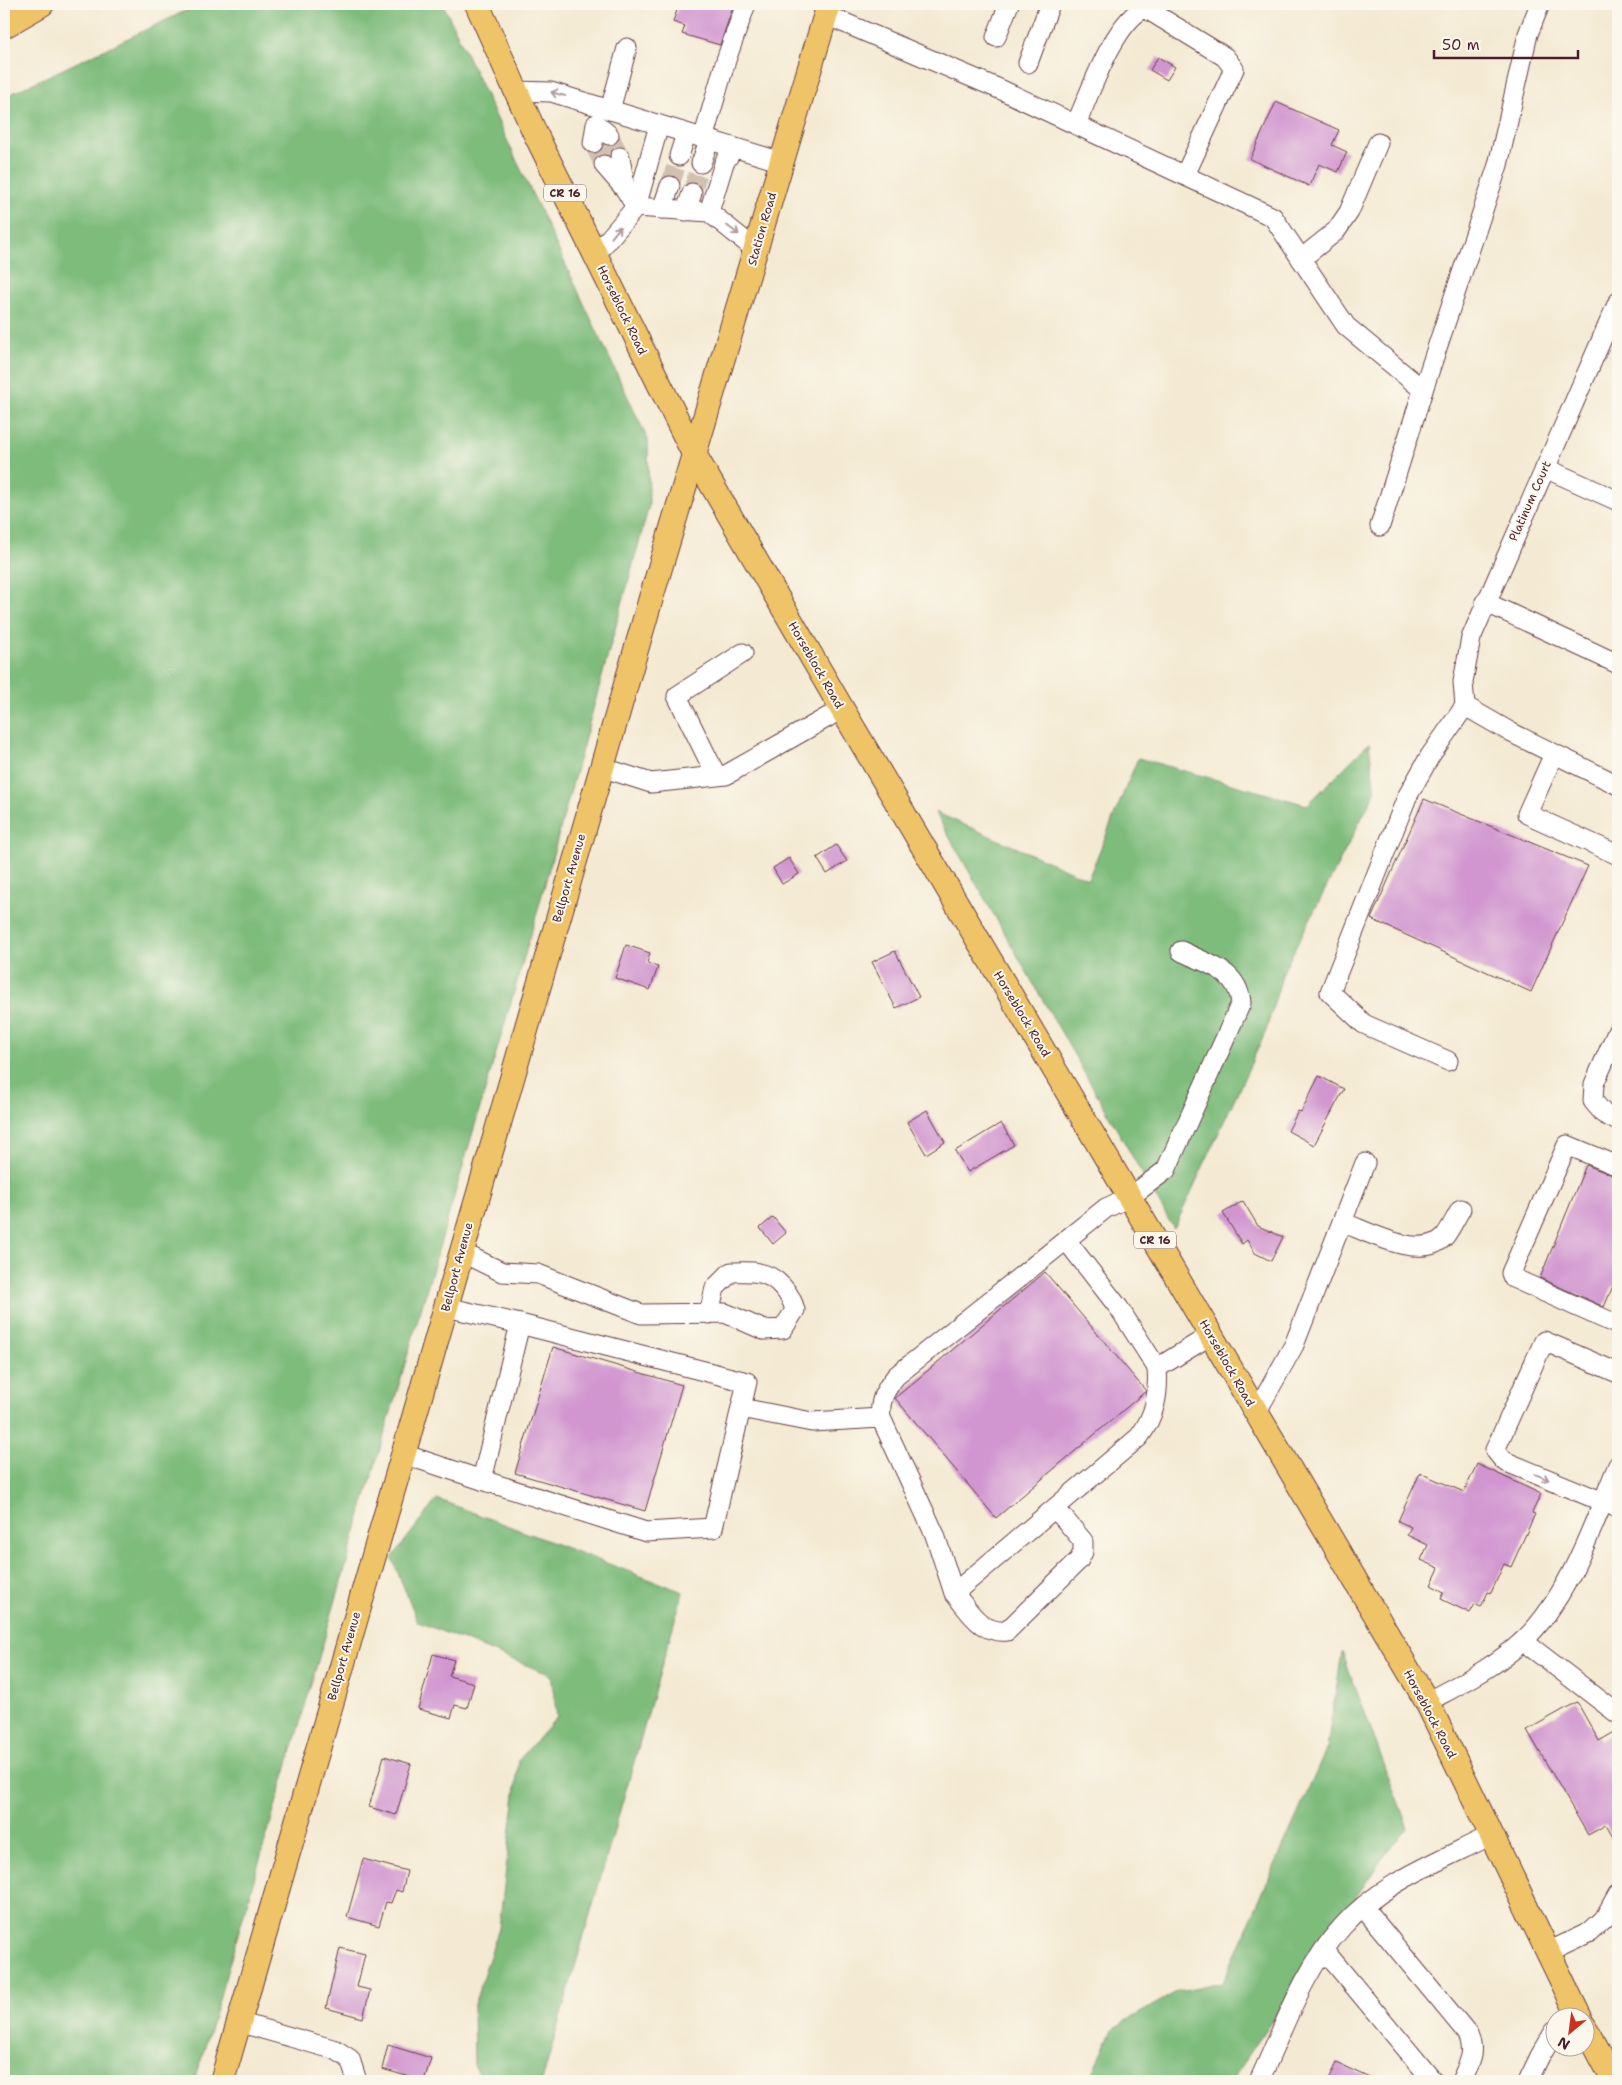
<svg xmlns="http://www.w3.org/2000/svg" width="1622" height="2085" viewBox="0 0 1622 2085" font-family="'Shantell Sans',sans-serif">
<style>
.forest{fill:#7ebc7c;stroke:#646e54}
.building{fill:#d196d0}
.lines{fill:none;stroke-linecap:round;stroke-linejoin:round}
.minor-tunnel{stroke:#d2c1b1;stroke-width:19;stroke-dasharray:19 9;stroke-linecap:butt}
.minor-casing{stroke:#643d44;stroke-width:21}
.major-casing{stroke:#643d44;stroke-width:26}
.minor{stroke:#fff;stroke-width:19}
.major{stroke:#efc469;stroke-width:24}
.oneway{stroke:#ae9aa0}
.labels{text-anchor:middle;stroke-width:4;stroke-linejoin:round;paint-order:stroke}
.shield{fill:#fbf7ec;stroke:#7f6065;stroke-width:1}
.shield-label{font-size:11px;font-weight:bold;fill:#4a1f2b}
.street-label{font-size:12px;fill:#4a1f2b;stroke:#fbf7ec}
</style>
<rect width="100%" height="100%" fill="#fbf7ec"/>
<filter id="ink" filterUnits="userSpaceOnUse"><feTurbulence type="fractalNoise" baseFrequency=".02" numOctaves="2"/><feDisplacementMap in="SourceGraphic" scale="10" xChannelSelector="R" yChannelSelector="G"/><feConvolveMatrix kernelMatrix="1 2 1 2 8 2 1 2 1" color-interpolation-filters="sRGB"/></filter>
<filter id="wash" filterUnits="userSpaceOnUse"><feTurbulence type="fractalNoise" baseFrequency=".0096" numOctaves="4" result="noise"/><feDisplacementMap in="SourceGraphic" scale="20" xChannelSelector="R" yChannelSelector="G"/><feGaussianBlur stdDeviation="1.12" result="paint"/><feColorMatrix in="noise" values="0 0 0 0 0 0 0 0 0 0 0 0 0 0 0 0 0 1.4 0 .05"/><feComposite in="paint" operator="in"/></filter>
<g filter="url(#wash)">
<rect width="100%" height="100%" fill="#f4ead3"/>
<g class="forest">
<path d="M200,4H443L648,440L649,506L535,920L195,2081H4V97Z"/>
<path d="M1369,743L1375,792L1283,972L1266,1031L1174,1229L935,812L1088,879L1138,758L1307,805Z"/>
<path d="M437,1499L683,1592L542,2081H483L474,2065L473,2008L499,1928L519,1760L557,1717L551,1675L418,1622L392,1558Z"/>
<path d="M1342,1652L1408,1828L1388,1850L1231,2081H1088L1114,2028L1178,1991L1223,1982L1327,1748Z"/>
</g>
<g id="blocks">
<g class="building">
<path d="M679,4H734L720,45L682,34L685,26L673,22Z"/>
<path d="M1158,57L1175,67L1167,80L1150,70Z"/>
<path d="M1276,102L1339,130L1332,145L1347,152L1338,172L1319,164L1309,186L1250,159Z"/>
<path d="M1424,799L1588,866L1531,992L1371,919Z"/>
<path d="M836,845L847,861L827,874L817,858Z"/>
<path d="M789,858L799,874L782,884L773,868Z"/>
<path d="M626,945L650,953L647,963L658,967L650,990L615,978Z"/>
<path d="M895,951L919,997L896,1008L872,962Z"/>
<path d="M1319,1076L1344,1089L1314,1145L1288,1131L1298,1111L1301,1112Z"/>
<path d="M927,1110L945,1142L926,1154L907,1122Z"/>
<path d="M1001,1123L1014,1145L968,1172L955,1151Z"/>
<path d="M1586,1165L1618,1177V1288L1613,1286L1604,1307L1540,1278Z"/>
<path d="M1243,1201L1258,1226L1283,1237L1271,1261L1255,1253L1247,1240L1242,1244L1223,1213Z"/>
<path d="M773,1217L786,1233L773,1244L760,1228Z"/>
<path d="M1045,1272L1146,1391L996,1518L895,1398Z"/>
<path d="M553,1347L682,1385L645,1511L515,1473Z"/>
<path d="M1477,1464L1541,1494L1532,1513L1535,1514L1511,1567L1504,1564L1491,1593L1488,1592L1481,1607L1475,1604L1470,1613L1441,1599L1444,1592L1431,1585L1439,1568L1421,1560L1428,1545L1407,1535L1411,1527L1398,1521L1420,1473L1464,1492Z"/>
<path d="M433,1654L454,1660L449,1676L474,1683L467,1708L455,1705L451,1718L418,1709Z"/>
<path d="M1577,1702L1599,1741L1618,1730V1846L1606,1825L1588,1835L1527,1730Z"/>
<path d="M384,1756L411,1764L396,1815L369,1807Z"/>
<path d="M363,1859L407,1871L402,1892L396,1890L391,1903L386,1902L379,1926L347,1917Z"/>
<path d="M340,1948L365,1954L357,1987L370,1990L363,2018L326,2008Z"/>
<path d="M388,2045L431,2058L424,2081L382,2069Z"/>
<path d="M1337,2063L1376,2081H1328Z"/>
</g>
</g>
</g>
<g filter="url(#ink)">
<use href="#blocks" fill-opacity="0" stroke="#643d44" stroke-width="1"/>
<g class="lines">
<g class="minor-tunnel">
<path d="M609,135L620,157"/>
<path d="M593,143L604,165"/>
<path d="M670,186L679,156"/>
<path d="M692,193L701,163"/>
</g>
<g class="minor-casing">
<g id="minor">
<path d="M826,15L1004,91L1273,217L1346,326L1423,390L1498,165L1528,34L1540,4"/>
<path d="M996,37L1009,4"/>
<path d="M1028,63L1050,4"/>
<path d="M515,91L551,92L782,162"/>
<path d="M610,110L627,48"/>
<path d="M1076,124C1090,94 1114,21 1145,8L1225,57L1234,69L1185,175"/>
<path d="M703,139L726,60L746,4"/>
<path d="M593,143L596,124L609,135"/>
<path d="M679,156L686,134"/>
<path d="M620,157L625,188"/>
<path d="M701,163L709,141"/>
<path d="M604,165L625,189L636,207"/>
<path d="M636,207L709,212L756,250"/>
<path d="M662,209L670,186"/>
<path d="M686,211L692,193"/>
<path d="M709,212L724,163L734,148"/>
<path d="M595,255L636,207L659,125"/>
<path d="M1301,259L1336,231L1349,212L1378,143"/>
<path d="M1545,468L1618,501"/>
<path d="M1380,526L1423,390"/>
<path d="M1485,602L1618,664"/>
<path d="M1465,706L1463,682L1471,638L1618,302"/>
<path d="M1465,706L1512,733L1618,785"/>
<path d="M1554,754L1527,814L1618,855"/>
<path d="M601,767L651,783L726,775L842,709"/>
<path d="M716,775L677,696L743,653"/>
<path d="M1618,1030L1594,1084L1593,1101L1604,1114L1618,1121"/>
<path d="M1448,1061L1364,1024L1330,992L1407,797L1430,756L1465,706"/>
<path d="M1618,1166L1567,1145L1511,1273L1513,1278L1618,1325"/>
<path d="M1342,1222C1369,1232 1422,1262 1445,1236C1451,1228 1456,1217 1461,1209"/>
<path d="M1066,1240L1119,1308L1157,1368"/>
<path d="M461,1252L502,1272L538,1274L641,1314L725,1313L764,1330L783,1329L795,1310C791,1294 777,1276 759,1273C750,1271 740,1272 731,1272L715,1288L709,1314"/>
<path d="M1618,1373L1544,1341L1495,1450L1504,1461L1618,1508"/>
<path d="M741,1408L812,1422L881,1418"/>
<path d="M1256,1413L1294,1345L1365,1163"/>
<path d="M403,1454L482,1480L520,1324L446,1307"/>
<path d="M482,1480L646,1532L713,1528L747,1382L520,1324"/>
<path d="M1055,1508L1083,1541V1552L1079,1560L1007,1631C981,1634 970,1612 954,1593L1139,1437C1155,1416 1159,1394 1157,1368L1211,1335"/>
<path d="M954,1593L935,1535L881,1418C879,1400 885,1390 896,1376L1106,1208L1130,1197L1166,1170L1241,1003C1238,970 1207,964 1181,951"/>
<path d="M1523,1641L1618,1714"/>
<path d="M1427,1702C1460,1684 1495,1667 1523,1641C1569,1598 1594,1522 1618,1465"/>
<path d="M1363,1907L1468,2034C1476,2053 1469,2063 1461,2081"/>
<path d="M1324,1950L1433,2081"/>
<path d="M1548,1952L1590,1932L1604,1919L1618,1894"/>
<path d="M238,2022L336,2050L350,2059L357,2081"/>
<path d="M1259,2081C1283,2030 1303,1970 1342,1927C1380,1883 1441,1861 1491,1835"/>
<path d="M1528,2081L1540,2056L1554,2032"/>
</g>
</g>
<g class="major-casing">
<g id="major">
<path d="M477,4L535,133L694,454L842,709L1427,1702L1580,2018"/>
<path d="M4,26L42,4"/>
<path d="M1584,2026L1613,2081"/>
<path d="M222,2081L651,598L829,4"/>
</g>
</g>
<use href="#minor" class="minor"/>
<use href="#major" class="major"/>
</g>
<defs><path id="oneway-shaft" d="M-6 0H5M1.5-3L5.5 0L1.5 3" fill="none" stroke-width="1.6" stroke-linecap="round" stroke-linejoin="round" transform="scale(1.25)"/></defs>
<g class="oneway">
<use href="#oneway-shaft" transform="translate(558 94) rotate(-165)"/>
<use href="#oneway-shaft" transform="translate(733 230) rotate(37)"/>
<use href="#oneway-shaft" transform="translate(616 232) rotate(-51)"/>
<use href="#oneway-shaft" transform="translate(1542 1477) rotate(23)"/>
</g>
</g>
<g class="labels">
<g class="shield">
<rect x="544" y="184.5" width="42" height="17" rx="4"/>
<rect x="1134" y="1231.5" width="42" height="17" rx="4"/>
</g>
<g class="shield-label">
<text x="565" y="197">CR 16</text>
<text x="1155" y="1244">CR 16</text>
</g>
<g class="street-label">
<text transform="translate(762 229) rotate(-74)" y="4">Station Road</text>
<text transform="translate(622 310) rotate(64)" y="4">Horseblock Road</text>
<text transform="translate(1530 501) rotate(-66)" y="4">Platinum Court</text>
<text transform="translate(816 665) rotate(60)" y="4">Horseblock Road</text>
<text transform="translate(569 878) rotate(-74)" y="4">Bellport Avenue</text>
<text transform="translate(1022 1014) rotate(59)" y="4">Horseblock Road</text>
<text transform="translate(457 1267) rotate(-75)" y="4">Bellport Avenue</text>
<text transform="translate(1227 1363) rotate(60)" y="4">Horseblock Road</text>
<text transform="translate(344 1656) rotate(-74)" y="4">Bellport Avenue</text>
<text transform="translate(1430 1714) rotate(62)" y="4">Horseblock Road</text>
</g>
</g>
<rect width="1622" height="2085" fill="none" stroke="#fbf7ec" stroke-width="20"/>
<g transform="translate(1570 2032) rotate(209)"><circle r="24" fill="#fbf7ec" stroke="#b4a19f"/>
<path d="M0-4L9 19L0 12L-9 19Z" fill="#c8321e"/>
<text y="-8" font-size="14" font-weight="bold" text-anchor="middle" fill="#4a1f2b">N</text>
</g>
<path d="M1434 50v8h144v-8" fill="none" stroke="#4a1f2b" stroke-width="2.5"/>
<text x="1442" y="50" font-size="15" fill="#4a1f2b" stroke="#fbf7ec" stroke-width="4" paint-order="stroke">50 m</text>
</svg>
